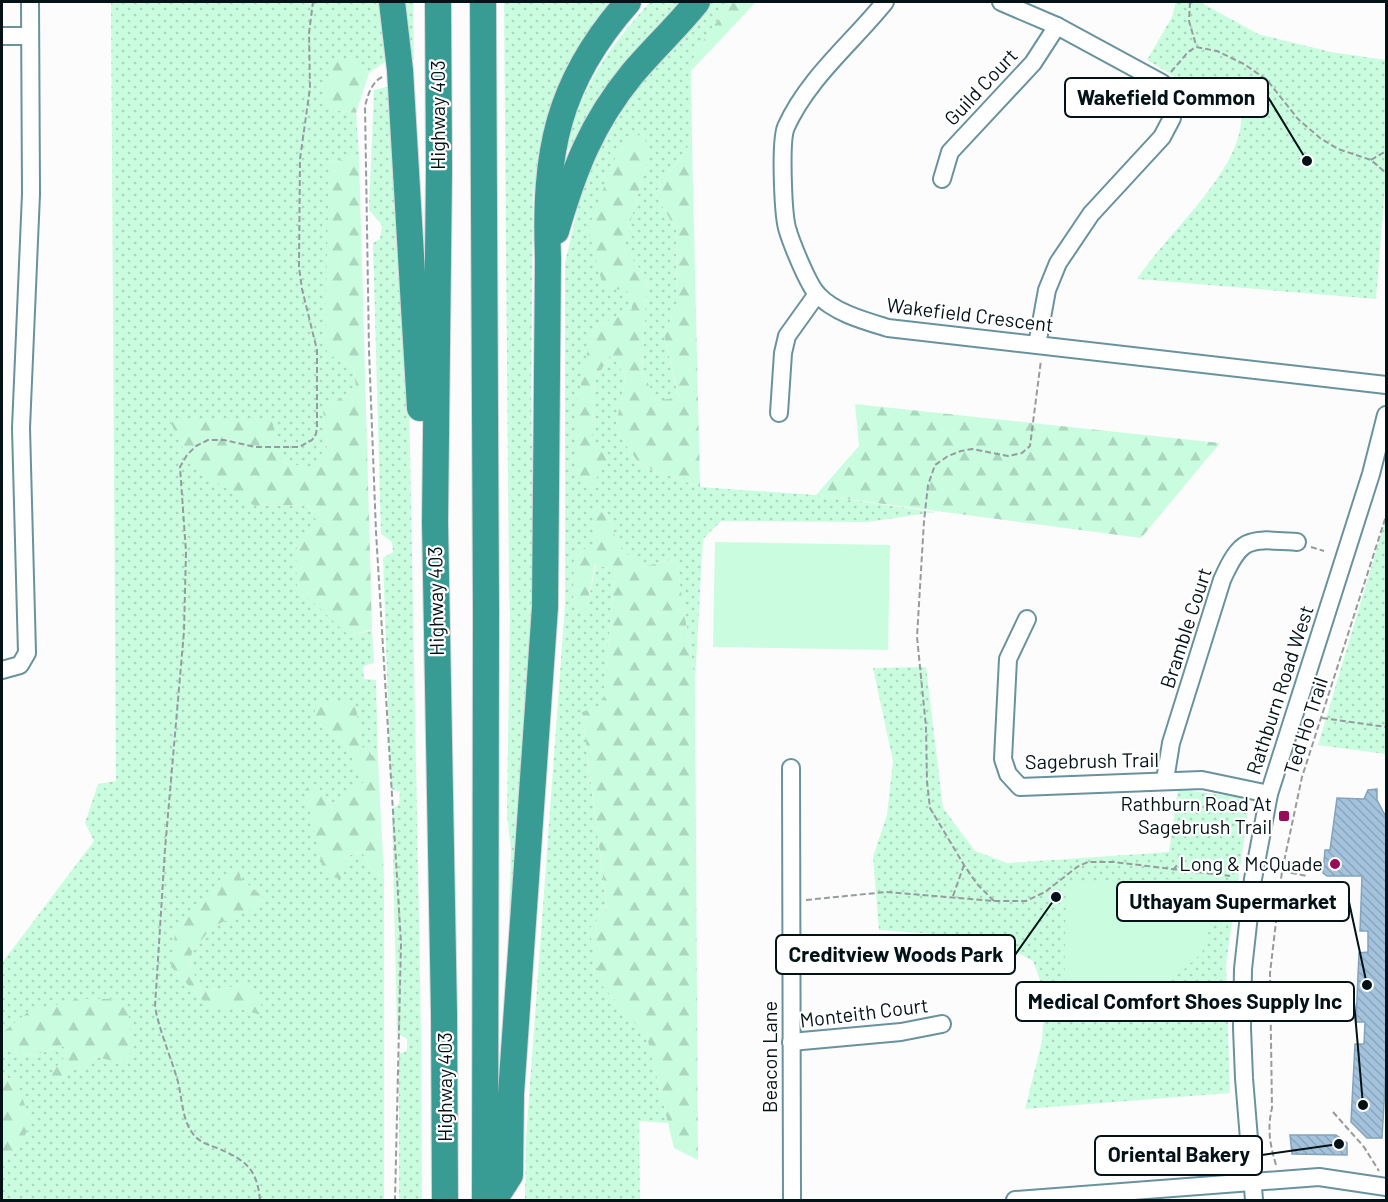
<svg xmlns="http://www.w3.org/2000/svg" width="1388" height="1202" viewBox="0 0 1388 1202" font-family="Barlow,sans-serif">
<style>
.green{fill:url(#green-dots);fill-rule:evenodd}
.forest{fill:url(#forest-firs)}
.pitch{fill:#cafcdf}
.building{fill:url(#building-back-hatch);stroke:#84a3bb;stroke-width:1.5}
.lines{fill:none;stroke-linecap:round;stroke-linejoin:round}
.minor-casing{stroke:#68939e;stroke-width:20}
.highway-casing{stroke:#d7d9da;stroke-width:28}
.path{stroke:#969c9e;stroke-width:2;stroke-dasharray:6 3;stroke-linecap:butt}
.minor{stroke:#fff;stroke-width:16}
.highway{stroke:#389c94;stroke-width:26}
.poi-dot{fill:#9a0a5b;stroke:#fff;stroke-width:2}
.labels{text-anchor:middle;stroke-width:4.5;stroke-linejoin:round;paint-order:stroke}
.street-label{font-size:20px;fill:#031216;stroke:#fff}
.poi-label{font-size:20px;fill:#031216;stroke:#fff;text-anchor:end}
.leader{fill:none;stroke:#031216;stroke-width:2}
.callout-dot{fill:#031216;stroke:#fff;stroke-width:2}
.callout{fill:#fff;stroke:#031216;stroke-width:2}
.callout-label{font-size:21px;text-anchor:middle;font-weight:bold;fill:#031216}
</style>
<defs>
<pattern id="green-dots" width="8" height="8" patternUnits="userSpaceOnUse" patternTransform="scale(1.5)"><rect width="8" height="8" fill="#cafcdf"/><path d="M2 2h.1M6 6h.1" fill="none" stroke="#acd7bf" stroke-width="1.8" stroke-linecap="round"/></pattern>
<pattern id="forest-firs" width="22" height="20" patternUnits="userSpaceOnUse" patternTransform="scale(1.5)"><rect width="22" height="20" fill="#cafcdf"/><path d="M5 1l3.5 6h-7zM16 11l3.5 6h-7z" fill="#acd7bf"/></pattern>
<pattern id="building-back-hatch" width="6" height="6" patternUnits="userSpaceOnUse" patternTransform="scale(1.5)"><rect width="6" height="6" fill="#a3c2dc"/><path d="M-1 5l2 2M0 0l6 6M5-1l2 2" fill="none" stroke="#8ba6bc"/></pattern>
</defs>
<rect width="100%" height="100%" fill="#fcfcfc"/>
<g class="green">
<path d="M111,2H381L389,59L369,73L348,58L333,110L356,113L359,155L329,163L328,354L353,367L356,387L323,410L327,447L312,469L281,462L255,506L307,505L319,524L296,550L349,636L372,630L374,663L363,666L364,679L376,680L378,760L360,745L356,706L314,719L346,746L365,782L333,804L312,783L348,856L362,851L370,869L384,877V1200H2V1163L18,1148L16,1078L2,1079V1050L33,1056L62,1045L67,1051L64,1059L48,1077L55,1081L97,1057L132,1050L2,1033V1046V963L94,841L85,823L98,784L116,781ZM241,879L261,895L263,903L212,927L192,952L190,967L202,988L220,990L244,984L267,1016L233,1007H209L171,967Z"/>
<path d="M398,2H413L414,60H405Z"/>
<path d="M504,2H611L595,20L562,79L545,130L533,195L531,394L535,620L514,907L509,913L511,850L507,815L510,612L509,594Z"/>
<path d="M650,2H683L586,119L571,149L566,147C581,87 609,47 650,2Z"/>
<path d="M710,2H731L695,52L691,71L692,141L655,193L676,230L677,304L664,335L679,398L656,401L642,370L647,277L623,249L648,157L588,229L629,292L632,309L592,329L591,443L595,380L611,354L626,377L615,429L640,465L700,487L816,495L935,512L868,522L721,521L703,539L695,681L676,559L641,567L619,547L605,509L595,513L594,544L586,611L596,565L615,569L603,705L582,712L607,910L601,984L647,1036L668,1123L639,1121L640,1200H525L526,1139L565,605V263L586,172L625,106L656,64L699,17Z"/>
<path d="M1176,2H1200L1258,34L1331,52L1386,60V175L1376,299L1137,279C1165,236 1242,170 1241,118C1240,109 1238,99 1236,90L1194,84L1185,88L1169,73L1147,60L1172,17Z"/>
<path d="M392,86L408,343L421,1031L422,1200H399V1054L407,1051V1039L397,1033L392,809L399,804L400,792L391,789L383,558L393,552L392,542L381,534L373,243L380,239L382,225L369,210L374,90Z"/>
<path d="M1386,518V754L1318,745Z"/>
<path d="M926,667L943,808L975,851L1007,863L1169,852L1178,789L1250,799L1226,964L1230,1093L1025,1109L1042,1041L1045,994L1033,961L990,938L879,930L873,857L887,815L893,761L873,668Z"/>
</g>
<g class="forest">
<path d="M731,2H756L691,71L695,52Z"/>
<path d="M348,58L369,73L356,113L333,110L322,98L334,62Z"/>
<path d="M644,132L648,157L623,249L647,277L642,370L656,401L679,397L664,335L677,304L676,230L655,193L692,141L700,487L640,465L615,429L626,377L611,354L595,380L591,443L610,459L590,487L576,475L575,415L592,329L632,309L629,292L603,286L588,229L619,148Z"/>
<path d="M359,155L372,629L349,636L297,587L296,550L318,524L308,505L255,506L192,467L170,421L272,420L281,462L312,468L327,447L323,410L356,387L353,367L328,354L325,346L329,163Z"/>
<path d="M855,404L1220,443L1141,538L816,495L859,446Z"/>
<path d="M605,509L619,547L641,567L676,559L695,681L698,1160L674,1148L647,1037L601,984L589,929L607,909L582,712L603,704L615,569L595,565L586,611L573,603L574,555L593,544L594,513Z"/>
<path d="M316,701L356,705L360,745L378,760L384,877L370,869L362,851L348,856L341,879L324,875L305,790L312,783L333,804L364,782L346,746L314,719Z"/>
<path d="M237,863L241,879L261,895L264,903L212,927L192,952L190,967L202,988L220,990L244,984L251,988L268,1017L233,1007H209L171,967L176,925Z"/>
<path d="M78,999H112L128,1009L132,1051L121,1063L97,1057L55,1081L48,1077L63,1059L67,1051L62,1045L33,1056L2,1050V1033L28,1012Z"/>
<path d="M16,1078L31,1124L18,1148L2,1163V1079Z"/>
</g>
<g class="pitch">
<path d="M715,542L890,545L888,650L713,647Z"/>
<path d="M1216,878L1213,918L1202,953L1172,980L1142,996L1064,1008L1066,882Z"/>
</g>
<g class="building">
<path d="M1377,789V800L1386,817V1069L1382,1138H1367L1351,1122L1355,1044H1364L1365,1022H1356L1359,953L1368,952V931H1360L1362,876H1327L1323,873L1325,850H1330L1337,798L1364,799L1368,790Z"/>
<path d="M1290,1135H1336L1347,1143V1155L1292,1154Z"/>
</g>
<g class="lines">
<g class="minor-casing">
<g id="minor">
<path d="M885,2C852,43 808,78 786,127C780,141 783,212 787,228C791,242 808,285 818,295C835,313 865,321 888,328L1386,385"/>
<path d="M1001,2L1057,26L1162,83L1172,99V118L1162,137L1091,214L1058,263L1047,290L1037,345"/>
<path d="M2,36H30"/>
<path d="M942,179L950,152L1033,63L1057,26"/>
<path d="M779,413L783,353L787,336L817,294"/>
<path d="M1027,619L1008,659L1003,759L1008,774L1020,787L1202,780L1269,794"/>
<path d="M2,670L20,665L27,653L21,428L31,194L30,2"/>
<path d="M791,768L792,1200"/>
<path d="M1165,780L1171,743L1222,580C1242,535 1250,539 1297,542"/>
<path d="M791,1042L901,1032L942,1024"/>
<path d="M1015,1200L1319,1177L1386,1187"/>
<path d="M1254,1200L1244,1078L1242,1028L1243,969L1253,879L1269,794L1371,474L1386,415"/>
</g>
</g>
<g class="highway-casing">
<g id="highway">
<path d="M392,2L400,70L420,408"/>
<path d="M438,2L439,171L435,522L444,1013L445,1200"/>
<path d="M483,2L486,611L485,1200"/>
<path d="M556,231C574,170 591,124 632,74C653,49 677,27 697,2"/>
<path d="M494,1200L510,1175L511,1094L545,607L548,258C544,153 557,82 628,2"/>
</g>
</g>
<g class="path">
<path d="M1190,2L1189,21L1196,45"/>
<path d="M1171,72L1188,52L1196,47L1217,51L1244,64L1267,80L1298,119L1320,138L1338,149L1371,160L1386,173"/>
<path d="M382,77C371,83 368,95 365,106L369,350L376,532L401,943L395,1200"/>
<path d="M1371,160L1386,151"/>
<path d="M1311,547L1324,551"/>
<path d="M1322,718L1386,727"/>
<path d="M1173,870L1179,863"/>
<path d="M1282,871L1307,876"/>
<path d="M953,896L964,865"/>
<path d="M806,900L886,892L994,901H1026L1045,892L1077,867L1088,862H1114L1230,876"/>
<path d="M994,901L977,884L964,865L930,808L927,782L926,727L917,637L924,521L928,485L935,465L948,456L961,451L972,449L1008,456L1022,453L1030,446L1041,360"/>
<path d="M1333,1112L1364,1147L1379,1171"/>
<path d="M1276,1165C1270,1145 1267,1128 1272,1108L1270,973L1282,871L1302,777L1386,516"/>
<path d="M260,1200C257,1169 246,1160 217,1148C206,1144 197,1141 191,1131C182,1117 182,1098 178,1082C171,1057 160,1033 155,1007L165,849L184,631L186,552L180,467L187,455L196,446L208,440H224L255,447H299L312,440L316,434L317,427V350L302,289L299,267L300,159L310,88L309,33L313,2"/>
</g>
<use href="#minor" class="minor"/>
<use href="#highway" class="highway"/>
</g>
<g class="poi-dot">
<rect x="1278" y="810" width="12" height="12" rx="3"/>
<circle cx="1335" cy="864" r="6"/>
</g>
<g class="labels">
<g class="street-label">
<text transform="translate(981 87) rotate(-47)" y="7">Guild Court</text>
<text transform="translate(438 115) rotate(-90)" y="7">Highway 403</text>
<text transform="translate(970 315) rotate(7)" y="7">Wakefield Crescent</text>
<text transform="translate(436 601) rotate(-91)" y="7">Highway 403</text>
<text transform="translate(1186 628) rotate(-72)" y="7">Bramble Court</text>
<text transform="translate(1280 690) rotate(-72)" y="7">Rathburn Road West</text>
<text transform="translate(1306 726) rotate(-72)" y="7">Ted Ho Trail</text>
<text transform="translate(1092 761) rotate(-1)" y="7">Sagebrush Trail</text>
<text transform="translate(864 1013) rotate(-7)" y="7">Monteith Court</text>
<text transform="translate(770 1057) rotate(-90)" y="7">Beacon Lane</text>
<text transform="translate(445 1087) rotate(-90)" y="7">Highway 403</text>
</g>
<g class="poi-label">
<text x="1272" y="811">Rathburn Road At<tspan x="1272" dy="23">Sagebrush Trail</tspan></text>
<text x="1323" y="871">Long &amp; McQuade</text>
</g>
</g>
<path class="leader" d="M1307 161L1268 97M1367 985L1349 902M1056 897L1015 955M1363 1105L1354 1002M1339 1144L1262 1155"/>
<g class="callout-dot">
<circle cx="1307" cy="161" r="6"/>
<circle cx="1367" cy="985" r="6"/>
<circle cx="1056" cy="897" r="6"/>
<circle cx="1363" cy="1105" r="6"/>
<circle cx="1339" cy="1144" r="6"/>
</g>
<g class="callout">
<rect x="1065" y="78" width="203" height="39" rx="6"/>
<rect x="1117" y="882" width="232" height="39" rx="6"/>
<rect x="776" y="935" width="239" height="39" rx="6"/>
<rect x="1016" y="982" width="338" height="39" rx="6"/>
<rect x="1095" y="1136" width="167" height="39" rx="6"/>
</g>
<g class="callout-label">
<text x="1166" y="105">Wakefield Common</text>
<text x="1233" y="909">Uthayam Supermarket</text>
<text x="896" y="962">Creditview Woods Park</text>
<text x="1185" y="1009">Medical Comfort Shoes Supply Inc</text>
<text x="1179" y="1162">Oriental Bakery</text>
</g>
<rect width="1388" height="1202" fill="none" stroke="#031216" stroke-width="6"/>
</svg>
